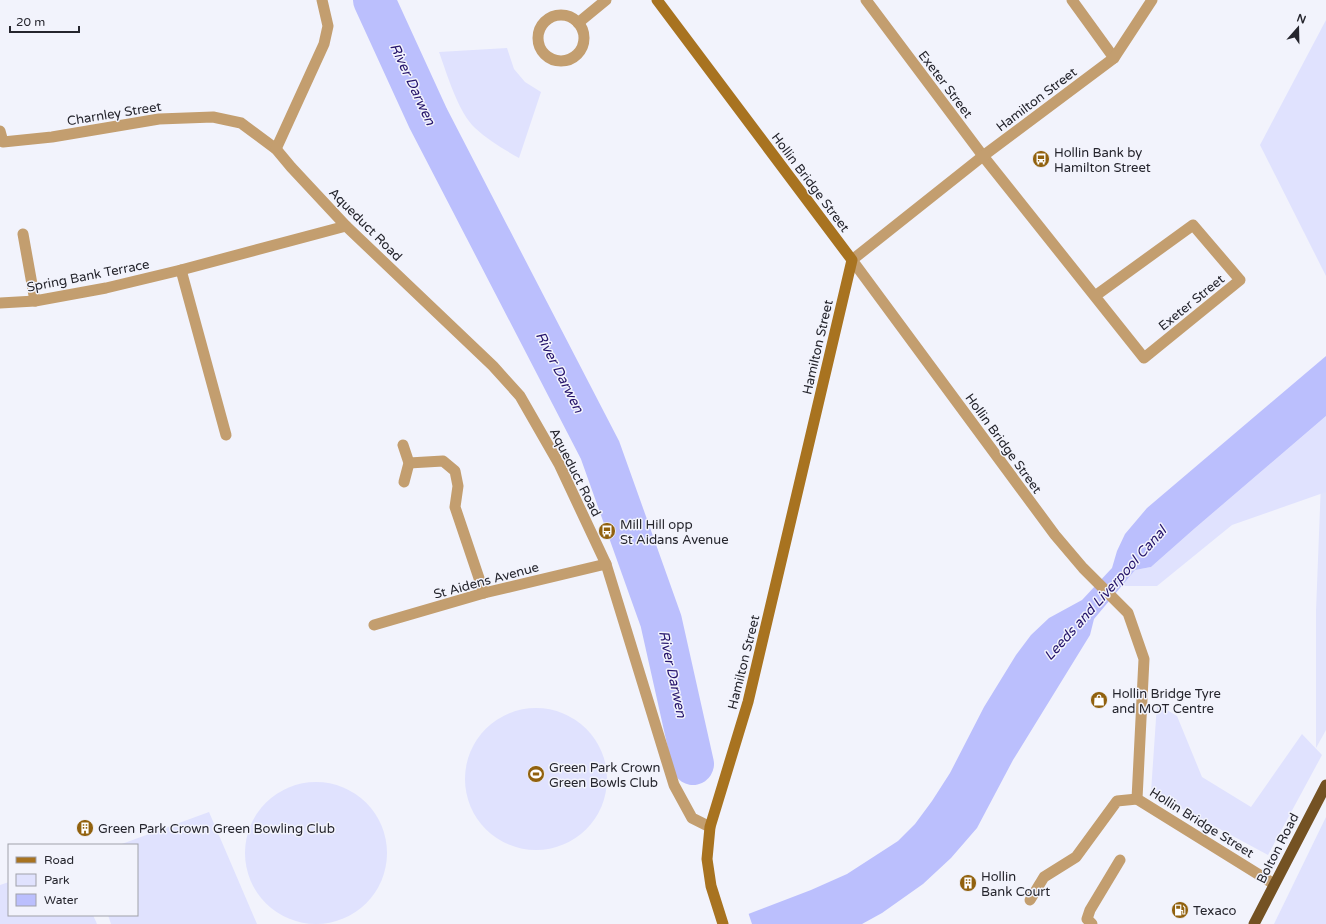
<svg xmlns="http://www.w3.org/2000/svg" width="1326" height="924" viewBox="0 0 1326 924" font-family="'Varela Round',sans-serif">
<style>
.built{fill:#e2e4fc}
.green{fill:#e0e2fe}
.water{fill:#bbbffd}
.pier{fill:#f2f3fc}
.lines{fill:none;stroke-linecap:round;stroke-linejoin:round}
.river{stroke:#bbbffd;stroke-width:42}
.service{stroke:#c39e6f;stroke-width:11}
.pedestrian{stroke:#c39e6f;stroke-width:11}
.minor{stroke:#c39e6f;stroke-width:11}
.secondary{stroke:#a87320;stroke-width:11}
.trunk{stroke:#745223;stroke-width:11}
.labels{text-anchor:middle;stroke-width:3;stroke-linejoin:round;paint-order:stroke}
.street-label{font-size:13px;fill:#25252d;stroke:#f2f3fc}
.poi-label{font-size:13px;fill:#25252d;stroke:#f2f3fc;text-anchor:start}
.water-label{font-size:14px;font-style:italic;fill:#25146b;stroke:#f2f3fc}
</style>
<rect width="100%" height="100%" fill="#f2f3fc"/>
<path class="built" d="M1326,416V730L1316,748V611L1321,482L1325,417Z"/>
<g class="green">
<path d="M1326,20V276L1260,145Z"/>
<path d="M507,48L514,69L525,82L541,92L519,158C503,149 488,140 475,128C458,112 447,74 439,52Z"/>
<path d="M1325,417L1326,418V492L1232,525L1157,586H1121L1135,570L1151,567L1194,529Z"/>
<path d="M1157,704L1177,716L1202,777L1251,807L1302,734L1322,755L1268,855L1151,792Z"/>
<circle cx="536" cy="779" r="71"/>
<circle cx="316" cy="853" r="71"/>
<path d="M209,812L257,924H111L108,915H137V845H119Z"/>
<path d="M1326,817V924H1274Z"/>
<path d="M9,882V915H93L97,924H0V885Z"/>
</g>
<path class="water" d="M1326,356V416L1194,529L1151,567L1135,570L1094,619L1090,635L1013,760L977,828L951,858L923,884L882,913L862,924H722L811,890L847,874L898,841L915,824L932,801L950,773L984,707L1016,655L1031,635L1049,618L1082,600L1112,568L1117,551L1125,534L1147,508Z"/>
<path class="pier" d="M748,912L752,924H720L721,922Z"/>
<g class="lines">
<path class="river" d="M374,0L428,118L600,450L661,621L693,764"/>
<g class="service">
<path d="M23,234L35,301"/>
<path d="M403,445L409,463L404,482"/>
<path d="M409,463L443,461L455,471L458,486L455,507L484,593"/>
<path d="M1030,900L1044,877L1076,857L1117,801L1137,799"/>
<path d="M1092,924L1087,919L1090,910L1120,860"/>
</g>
<g class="pedestrian">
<circle cx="561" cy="38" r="23"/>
<path d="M578,23L606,0"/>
</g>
<g class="minor">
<path d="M866,0L983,156L1144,358L1240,280L1193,225L1095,296"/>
<path d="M1072,0L1114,58"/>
<path d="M1152,0L1114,58L983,156L852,260L1055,535L1083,568L1128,613L1144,659L1137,799L1274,884"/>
<path d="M0,131L3,142L52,137L159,119L213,117L241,123L276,149L291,167L346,226L493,366L520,396L559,464L606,564L674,785L692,818L710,827"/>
<path d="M276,149L324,44L328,26L322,0"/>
<path d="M181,270L226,435"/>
<path d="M0,303L35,301L106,288L181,270L346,226"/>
<path d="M374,625L484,593L606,564"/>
</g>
<path class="secondary" d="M657,0L852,260L748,702L710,827L707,859L711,886L723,924"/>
<path class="trunk" d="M1254,924L1326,785"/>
</g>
<defs>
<g id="bus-disc" transform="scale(0.9)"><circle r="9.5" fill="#91610e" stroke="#f2f3fc"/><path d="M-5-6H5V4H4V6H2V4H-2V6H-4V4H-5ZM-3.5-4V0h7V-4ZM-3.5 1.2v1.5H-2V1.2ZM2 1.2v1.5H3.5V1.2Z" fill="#fff"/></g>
<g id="shop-disc" transform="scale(0.9)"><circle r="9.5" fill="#91610e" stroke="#f2f3fc"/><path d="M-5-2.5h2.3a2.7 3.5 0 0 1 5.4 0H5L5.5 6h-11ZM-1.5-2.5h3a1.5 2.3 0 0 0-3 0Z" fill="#fff"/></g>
<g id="stadium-disc" transform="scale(0.9)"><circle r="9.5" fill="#91610e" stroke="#f2f3fc"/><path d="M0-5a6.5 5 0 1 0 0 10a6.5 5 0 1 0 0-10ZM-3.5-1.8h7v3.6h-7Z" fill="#fff"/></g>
<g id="building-disc" transform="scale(0.9)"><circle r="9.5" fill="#91610e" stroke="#f2f3fc"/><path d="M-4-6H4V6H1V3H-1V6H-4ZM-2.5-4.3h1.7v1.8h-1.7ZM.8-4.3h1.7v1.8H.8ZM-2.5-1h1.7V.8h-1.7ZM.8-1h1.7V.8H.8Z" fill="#fff"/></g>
<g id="fuel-disc" transform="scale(0.9)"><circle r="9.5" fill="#91610e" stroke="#f2f3fc"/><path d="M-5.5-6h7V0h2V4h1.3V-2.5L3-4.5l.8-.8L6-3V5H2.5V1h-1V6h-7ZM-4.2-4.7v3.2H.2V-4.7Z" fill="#fff"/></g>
</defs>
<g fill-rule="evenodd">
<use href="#bus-disc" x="1041" y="159"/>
<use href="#bus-disc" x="607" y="531"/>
<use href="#shop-disc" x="1099" y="700"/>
<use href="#stadium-disc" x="536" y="774"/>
<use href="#building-disc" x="85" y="828"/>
<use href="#building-disc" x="968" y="883"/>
<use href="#fuel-disc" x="1180" y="910"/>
</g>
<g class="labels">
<g class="street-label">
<text transform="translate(946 84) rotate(53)" y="5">Exeter Street</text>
<text transform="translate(1036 99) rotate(-37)" y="5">Hamilton Street</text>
<text transform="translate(114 113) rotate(-9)" y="5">Charnley Street</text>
<text transform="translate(811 182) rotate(53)" y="5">Hollin Bridge Street</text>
<text transform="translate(366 224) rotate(45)" y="5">Aqueduct Road</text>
<text transform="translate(88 275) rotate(-11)" y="5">Spring Bank Terrace</text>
<text transform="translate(1191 302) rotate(-39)" y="5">Exeter Street</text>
<text transform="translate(817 347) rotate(-77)" y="5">Hamilton Street</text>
<text transform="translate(1004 443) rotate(54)" y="5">Hollin Bridge Street</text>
<text transform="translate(576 472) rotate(63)" y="5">Aqueduct Road</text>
<text transform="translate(486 580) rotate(-15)" y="5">St Aidens Avenue</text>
<text transform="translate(743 662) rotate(-76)" y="5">Hamilton Street</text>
<text transform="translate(1202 822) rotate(32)" y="5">Hollin Bridge Street</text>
<text transform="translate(1277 848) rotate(-63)" y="5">Bolton Road</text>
</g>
<g class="poi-label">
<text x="1054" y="157">Hollin Bank by<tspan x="1054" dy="15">Hamilton Street</tspan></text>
<text x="620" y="529">Mill Hill opp<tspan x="620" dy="15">St Aidans Avenue</tspan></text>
<text x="1112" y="698">Hollin Bridge Tyre<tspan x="1112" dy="15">and MOT Centre</tspan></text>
<text x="549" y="772">Green Park Crown<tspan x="549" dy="15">Green Bowls Club</tspan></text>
<text x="98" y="833">Green Park Crown Green Bowling Club</text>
<text x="981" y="881">Hollin<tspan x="981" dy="15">Bank Court</tspan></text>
<text x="1193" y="915">Texaco</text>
</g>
<g class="water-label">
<text transform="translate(413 84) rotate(65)" y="5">River Darwen</text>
<text transform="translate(560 372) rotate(63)" y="5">River Darwen</text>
<text transform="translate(1105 593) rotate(-48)" y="5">Leeds and Liverpool Canal</text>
<text transform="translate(673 674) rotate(78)" y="5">River Darwen</text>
</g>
</g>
<rect x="8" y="844" width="130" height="72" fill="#f2f3fc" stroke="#a0a1a9"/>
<rect x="16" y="857" width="20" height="6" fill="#a87320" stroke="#a0a1a9"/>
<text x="44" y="864" font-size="12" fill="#25252d">Road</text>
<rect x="16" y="874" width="20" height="12" fill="#e0e2fe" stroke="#a0a1a9"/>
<text x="44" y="884" font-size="12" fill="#25252d">Park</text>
<rect x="16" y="894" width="20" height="12" fill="#bbbffd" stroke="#a0a1a9"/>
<text x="44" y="904" font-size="12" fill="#25252d">Water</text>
<g transform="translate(1298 28) rotate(20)" stroke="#f2f3fc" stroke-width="3" paint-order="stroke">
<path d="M0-3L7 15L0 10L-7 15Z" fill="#25252d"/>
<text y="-6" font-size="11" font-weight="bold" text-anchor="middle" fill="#25252d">N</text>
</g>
<path d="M10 26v6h69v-6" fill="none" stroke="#25252d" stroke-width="2"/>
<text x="16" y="26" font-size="12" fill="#25252d" stroke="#f2f3fc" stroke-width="3" paint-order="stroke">20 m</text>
</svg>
